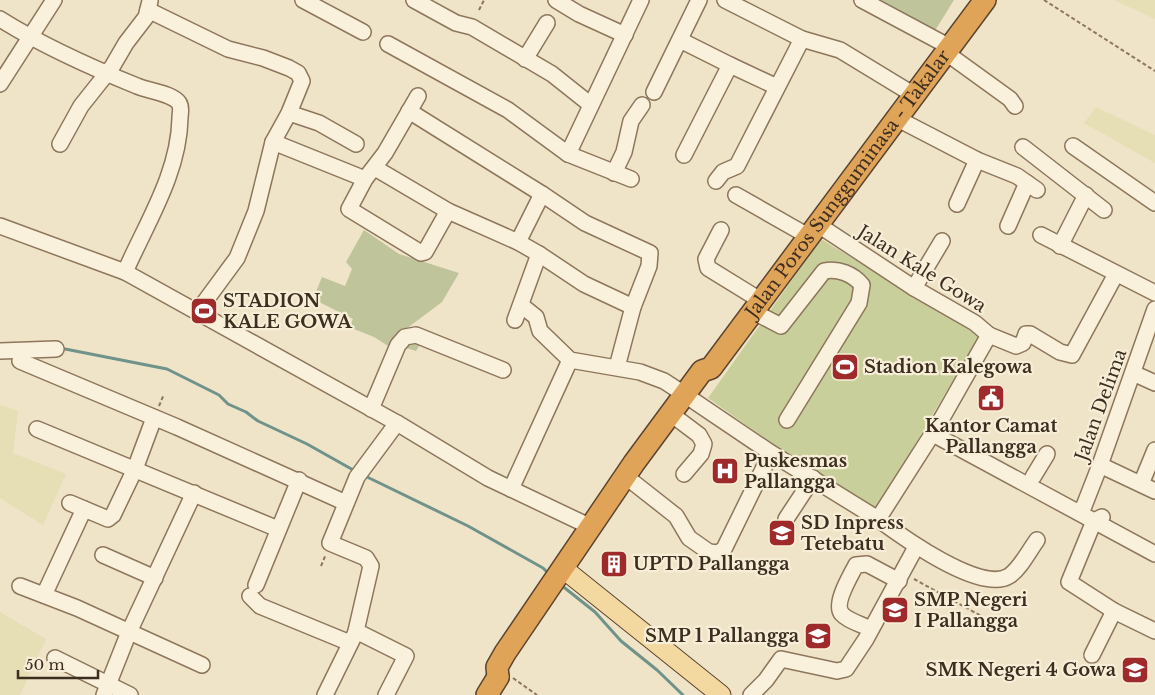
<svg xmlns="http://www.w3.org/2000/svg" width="1155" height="695" viewBox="0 0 1155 695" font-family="'Libre Baskerville',serif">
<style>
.farmland{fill:#e6deb5}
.green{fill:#c9cf9b}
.cemetery{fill:#bfc49a}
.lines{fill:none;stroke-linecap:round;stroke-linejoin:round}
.stream{stroke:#6f938a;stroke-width:3}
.minor-casing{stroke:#8d765c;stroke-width:18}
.major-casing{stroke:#5b4430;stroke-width:21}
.highway-casing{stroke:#5b4430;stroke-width:24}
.path{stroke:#8d765c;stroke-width:2;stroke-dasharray:4 2.5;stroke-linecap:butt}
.minor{stroke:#faf1dc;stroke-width:15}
.major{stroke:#f3d9a0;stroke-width:19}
.highway{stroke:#e0a458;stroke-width:21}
.labels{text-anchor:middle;stroke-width:4.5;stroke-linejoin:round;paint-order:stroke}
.street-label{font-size:18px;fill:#3d2e20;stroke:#f7eed8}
.poi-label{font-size:18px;font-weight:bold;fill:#3d2e20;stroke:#f7eed8;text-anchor:start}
</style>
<rect width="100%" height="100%" fill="#f0e4c8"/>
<g class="farmland">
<path d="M1114,0H1155V19Z"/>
<path d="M1096,107L1155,135V163L1084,123Z"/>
<path d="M0,405L18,411L13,453L66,474L43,525L0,498Z"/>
<path d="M0,612L46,639L20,695H0Z"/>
</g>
<path class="green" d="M821,239L979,336L877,509L791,457L708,398Z"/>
<g class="cemetery">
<path d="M865,0H954L931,37Z"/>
<path d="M364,230L399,254L459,273L442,302L402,332L422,341L416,351L399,346L393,349L374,337L349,327L353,319L313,299L322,277L345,286L352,269L346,262Z"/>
</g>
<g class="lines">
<g class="stream">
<path d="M60,348L167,369L219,395L228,404L246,412L258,421L307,444L355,471"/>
<path d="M363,475L468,526L543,568L549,574"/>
<path d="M561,585L595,612L621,641L657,670L683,695"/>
</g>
<g class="minor-casing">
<g id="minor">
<path d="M303,0L363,32"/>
<path d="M414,0L456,23L472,27L552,74L591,105"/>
<path d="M556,0L579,14L625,35"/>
<path d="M725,0L802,39L840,50L914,95"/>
<path d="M862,0L948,46"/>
<path d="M148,10L228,49L263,58L289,68L298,73L302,81L289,113L273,142L256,211L237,258L198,311"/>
<path d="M0,19C43,46 90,67 137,86C148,91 172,93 179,103C182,108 180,113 180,118C179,173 147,222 125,272"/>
<path d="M680,40L730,65"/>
<path d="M388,44L508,110L568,154L631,179"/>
<path d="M945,52L1010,99L1015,106"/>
<path d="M525,59L547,23"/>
<path d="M0,84L54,0"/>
<path d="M654,92L699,0"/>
<path d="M418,96L385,153L365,179L349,209L421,253L425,252L448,211"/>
<path d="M409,111L542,194"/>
<path d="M289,113L319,123L356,144"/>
<path d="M896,118L977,160L1017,176L1037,190"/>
<path d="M273,142L365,179"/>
<path d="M60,144L81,106L112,67L126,43L146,17L150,1"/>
<path d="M1073,146L1155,203"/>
<path d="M1023,147L1104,210"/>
<path d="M568,154L641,0"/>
<path d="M684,155L730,65L777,87"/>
<path d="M375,168L448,211L518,242L539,254L584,284L633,307"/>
<path d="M614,173L624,152L631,121L642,105"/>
<path d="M716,181L723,172L737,166L802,39"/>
<path d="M736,195L808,236"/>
<path d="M957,204L977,160"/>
<path d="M817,224L914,288L975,323L989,335L938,425L878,519C901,536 981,594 1009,576C1020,569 1029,551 1037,540"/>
<path d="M0,226L125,272L397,423L488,478L591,527"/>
<path d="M1008,226L1027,183"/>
<path d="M721,230L706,259L708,268L760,300"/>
<path d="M1041,235L1155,293"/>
<path d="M518,242L542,194L585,223L650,253L649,266L633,307L617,367"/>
<path d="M1060,246L1086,195"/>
<path d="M914,288L942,241"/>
<path d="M521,305L536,317L540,331L570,360L640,372L664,381L684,394"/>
<path d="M752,311L781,326L824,271C838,268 853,274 862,285L859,303L787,420"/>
<path d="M515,320L539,254"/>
<path d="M989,335L1016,346L1023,343L1026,334H1030L1060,352L1072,355L1116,274"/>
<path d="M0,351L56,349"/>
<path d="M20,361L177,427L346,503"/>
<path d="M1133,373L1155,383"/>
<path d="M694,401L771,453L878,519"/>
<path d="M371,409L398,345L405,337L416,335L503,370"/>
<path d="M679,420L699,435L704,444L701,454L684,474"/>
<path d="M37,429L278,529"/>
<path d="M933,434L1155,554"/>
<path d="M1100,465L1155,491"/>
<path d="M1033,477L1047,454"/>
<path d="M634,483L676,516L689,538L709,552L718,553L724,549L771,453"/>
<path d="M1141,484L1155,450"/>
<path d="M511,489L570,360"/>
<path d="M70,503L108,519L113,515L135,469L154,418"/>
<path d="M1079,511L1084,506L1100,465L1155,309"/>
<path d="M1102,517L1094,521L1069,582L1114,611L1155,631"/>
<path d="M786,519L813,478"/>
<path d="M103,555L155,578"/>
<path d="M256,585L299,480"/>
<path d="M20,586L77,608L202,665"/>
<path d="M44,595L84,509"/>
<path d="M250,596L260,606L350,643"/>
<path d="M871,629C863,625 848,621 842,614C833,604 851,575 856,565L867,564L899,581"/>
<path d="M1092,655L1114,611"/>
<path d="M55,658L130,695"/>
<path d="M104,695L129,632L194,493"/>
<path d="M325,695L355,634"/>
<path d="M386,695L406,656L356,631L371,566L366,558L330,543L357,477L397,423"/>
<path d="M751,695L766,680L781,659L837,671L846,669L866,639L916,547"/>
</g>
</g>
<g class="major-casing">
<path id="major" d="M570,574L721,695"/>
</g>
<g class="highway-casing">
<g id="highway">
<path id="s1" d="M498,677L497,667L505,653L634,463L702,371L711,368L985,0"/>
<path d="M487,695L498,677"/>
</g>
</g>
<g class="path">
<path d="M1044,0L1155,71"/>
<path d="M479,10L484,0"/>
<path d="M159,406L164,394"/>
<path d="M321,566L326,554"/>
<path d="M914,579L983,617"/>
<path d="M513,678L537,695"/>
</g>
<use href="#minor" class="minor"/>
<use href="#major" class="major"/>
<use href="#highway" class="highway"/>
</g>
<defs>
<g id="stadium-square" transform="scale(1.4375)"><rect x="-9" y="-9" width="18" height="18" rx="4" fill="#9e2a2b" stroke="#f7eed8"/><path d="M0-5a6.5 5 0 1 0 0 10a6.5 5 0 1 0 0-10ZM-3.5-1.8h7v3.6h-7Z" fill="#fff"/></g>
<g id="civic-square" transform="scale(1.4375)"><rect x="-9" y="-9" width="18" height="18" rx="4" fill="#9e2a2b" stroke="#f7eed8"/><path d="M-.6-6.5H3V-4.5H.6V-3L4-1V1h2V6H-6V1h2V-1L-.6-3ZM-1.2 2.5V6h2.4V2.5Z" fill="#fff"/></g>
<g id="hospital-square" transform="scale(1.4375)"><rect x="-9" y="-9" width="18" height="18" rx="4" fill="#9e2a2b" stroke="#f7eed8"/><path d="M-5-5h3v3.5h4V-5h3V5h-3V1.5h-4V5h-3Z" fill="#fff"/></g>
<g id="school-square" transform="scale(1.4375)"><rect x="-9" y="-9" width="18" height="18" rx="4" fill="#9e2a2b" stroke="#f7eed8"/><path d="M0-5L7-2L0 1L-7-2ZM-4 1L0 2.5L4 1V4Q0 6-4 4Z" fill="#fff"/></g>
<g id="building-square" transform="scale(1.4375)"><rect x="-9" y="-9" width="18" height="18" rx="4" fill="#9e2a2b" stroke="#f7eed8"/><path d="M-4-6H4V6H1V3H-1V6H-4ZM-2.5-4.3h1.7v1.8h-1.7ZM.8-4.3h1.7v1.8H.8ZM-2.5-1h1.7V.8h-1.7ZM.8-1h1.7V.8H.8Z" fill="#fff"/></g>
</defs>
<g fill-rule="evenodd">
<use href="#stadium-square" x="204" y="311"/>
<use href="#stadium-square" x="845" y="367"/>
<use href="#civic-square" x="991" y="398"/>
<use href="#hospital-square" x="725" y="471"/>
<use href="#school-square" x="782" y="533"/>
<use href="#building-square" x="614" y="564"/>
<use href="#school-square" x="895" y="610"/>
<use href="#school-square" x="818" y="636"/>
<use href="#school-square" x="1135" y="670"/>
</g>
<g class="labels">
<g class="street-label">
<text dy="6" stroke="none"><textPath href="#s1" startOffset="609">Jalan Poros Sungguminasa - Takalar</textPath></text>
<text transform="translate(922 269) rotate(32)" y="6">Jalan Kale Gowa</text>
<text transform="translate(1101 405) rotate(-70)" y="6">Jalan Delima</text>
</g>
<g class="poi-label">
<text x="223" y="307">STADION<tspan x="223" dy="21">KALE GOWA</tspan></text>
<text x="864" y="373">Stadion Kalegowa</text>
<text x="991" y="432" text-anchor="middle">Kantor Camat<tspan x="991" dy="21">Pallangga</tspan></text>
<text x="744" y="467">Puskesmas<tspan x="744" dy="21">Pallangga</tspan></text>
<text x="801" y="529">SD Inpress<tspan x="801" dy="21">Tetebatu</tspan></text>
<text x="633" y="570">UPTD Pallangga</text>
<text x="914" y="606">SMP Negeri<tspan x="914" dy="21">I Pallangga</tspan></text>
<text x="799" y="642" text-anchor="end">SMP 1 Pallangga</text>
<text x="1116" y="676" text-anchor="end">SMK Negeri 4 Gowa</text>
</g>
</g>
<path d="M18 670v8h80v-8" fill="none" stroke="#3d2e20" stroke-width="2.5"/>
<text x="25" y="670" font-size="15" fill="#3d2e20" stroke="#f7eed8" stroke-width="4" paint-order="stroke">50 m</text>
</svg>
